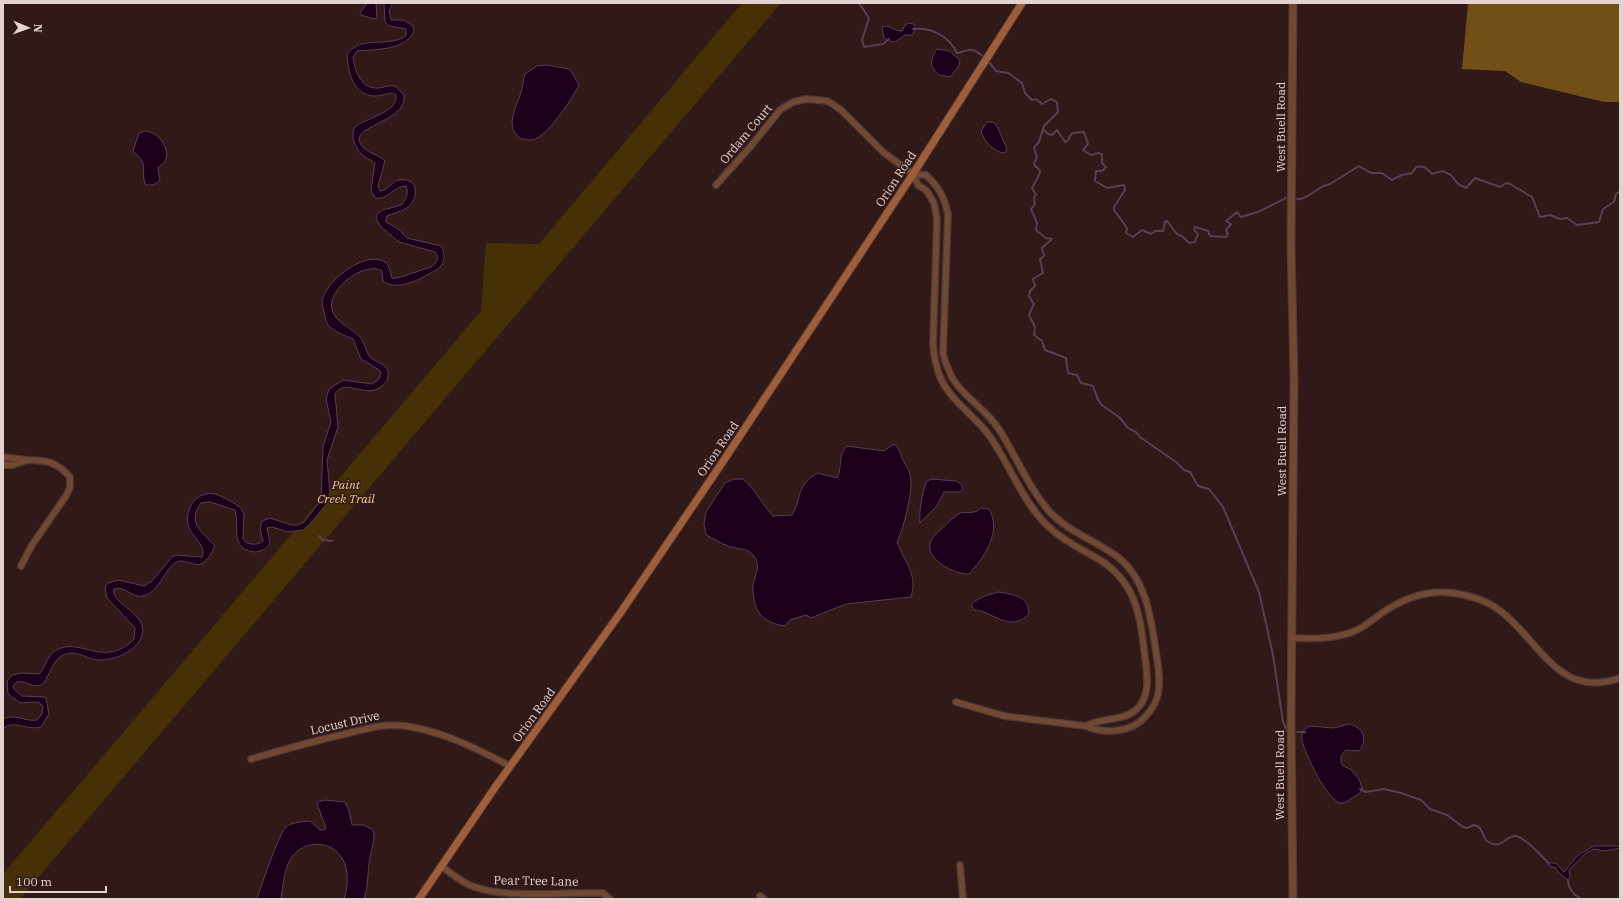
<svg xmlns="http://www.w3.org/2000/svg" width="1623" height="902" viewBox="0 0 1623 902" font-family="'IBM Plex Serif',serif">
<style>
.green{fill:#483006}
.forest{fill:#714f15}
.water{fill:#1c001b;stroke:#583f52}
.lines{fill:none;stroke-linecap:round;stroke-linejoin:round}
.stream{stroke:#583f52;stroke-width:2}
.minor-casing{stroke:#4e3736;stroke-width:8}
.tertiary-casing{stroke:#4e3736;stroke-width:9}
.secondary-casing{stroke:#4e3736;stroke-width:9}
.minor{stroke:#714932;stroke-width:5.5}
.tertiary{stroke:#714932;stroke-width:7}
.secondary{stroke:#9f5e39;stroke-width:7}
.labels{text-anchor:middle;stroke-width:3;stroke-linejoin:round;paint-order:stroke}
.street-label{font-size:12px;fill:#e4d2d1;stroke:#311918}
.park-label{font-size:12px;font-style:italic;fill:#f9ce90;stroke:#311918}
</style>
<rect width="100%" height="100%" fill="#311918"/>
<path class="green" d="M742,3H781L20,899H3V874L481,311L486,243L539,244Z"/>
<path class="forest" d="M1468,3H1620V102H1604L1521,82L1505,71L1462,69Z"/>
<g class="water">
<path d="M367,3H376L377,18L374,19L361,15L360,13Z"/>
<path d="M384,3H393L389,10L391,20H404L413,26L414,32C403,51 377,49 357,51L353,57C355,71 361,90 379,88C385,87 389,85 395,86L404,95C408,124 345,125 362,146C367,153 378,154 385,161L378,186L380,191C391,191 391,175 410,181L415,186C418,208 403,210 387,216L386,222L397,228L407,238L441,246C446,254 445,264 438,269C424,277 398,293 383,281L382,271C365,260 326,290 332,310C336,323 351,327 360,337C365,343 367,355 371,358C377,363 390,364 388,376C388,380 385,384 382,386C367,400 345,377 335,394L338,427L327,460L330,492L328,502L309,525L303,530L288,532L272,527L267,528L270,544C266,549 261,552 254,552C229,549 240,526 235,510L210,502L201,503C186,524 204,533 215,546C200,581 188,554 175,563C164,571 158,593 143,596C133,599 124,585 114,589C110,605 149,612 142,636C137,651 114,661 98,660C85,659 74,647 60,657C53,662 49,675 44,683C32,691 27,679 17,682L13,686L14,689L22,696L44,697L46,698L49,714L41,727C27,731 13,719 3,729V719C14,713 25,722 37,720L42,714L43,706L38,702L20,703L8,694L7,681L12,675L22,673L39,674C46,667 46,656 55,651C79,635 104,670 134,639L135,628L107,598L105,587L108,583L119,580L144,586L152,581L172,557L176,555L202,557C207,547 193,537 189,528C183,510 196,490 215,494C224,497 235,503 242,509L244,515L243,539C247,545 257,546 263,541L260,529L262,521L270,518L291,525H298L304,522L321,500L323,446L331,422L326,399L329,389L343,380L372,384L379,379L381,373L379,370L361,359L353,339C346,336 337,333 331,328C326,324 325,317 324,312C323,307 321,302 323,297C330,279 365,250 385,262C390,265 390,273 392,278H397L431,267C436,264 440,258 435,252L399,242L381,227L376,219L377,214L383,210L401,205C406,200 409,193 406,186C393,186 388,201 375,198L371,190L375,163C371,159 364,158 361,154C355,147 350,135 355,127C365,118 399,112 396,95L392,93C387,93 382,96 377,96C353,97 348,72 347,54C361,35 387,48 406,36V29L389,26L385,22Z"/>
<path d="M909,23L914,24L915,27L913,35H905C895,41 896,45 884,38L882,27C890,24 894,32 902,31L905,25Z"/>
<path d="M937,49L949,51L960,60L959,66L950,77L939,75C929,67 930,59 937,49Z"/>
<path d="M546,65L570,69L579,85C573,98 550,132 537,138C533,141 527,140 522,139C515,136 512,129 512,122C513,111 518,102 521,92C523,86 523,80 525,74L537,66Z"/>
<path d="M987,122H993L997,126L1007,149L1005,153C995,153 983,141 981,131Z"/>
<path d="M145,131C157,132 166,143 167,155L165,162L158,168L160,180C155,185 153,185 146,185C141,177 146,169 142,161C140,157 136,155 133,151L139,133Z"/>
<path d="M894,444C900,449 900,453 903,460C905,465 909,469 910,474C914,488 904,528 897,542C905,563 918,574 911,597L846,604L811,618L806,615L790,620L785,626C768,623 757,618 754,599C753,594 752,586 754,581C756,572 761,564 753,555C746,547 738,550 728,546C720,543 714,539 706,535L704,523L706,512L725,483L734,479H743C754,488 762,504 773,516L792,515C802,498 796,484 818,473L837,478C843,467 837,456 847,446L884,451Z"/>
<path d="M931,479L956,481L962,485L963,490L960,492H944L937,506L920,523C919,509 922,495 926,482Z"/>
<path d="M981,508L989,509C1002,531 985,557 969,574C952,575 916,554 935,535C942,529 950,520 958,514C965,510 973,516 981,508Z"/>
<path d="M999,592C1014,595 1029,596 1029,614C1010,634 991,610 974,610L971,605C978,597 990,594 999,592Z"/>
<path d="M1349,724C1364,727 1368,740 1359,751L1346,750L1341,756V762L1343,766L1350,769L1359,779L1362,788L1360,793L1344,803H1339C1324,793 1309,762 1303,744C1301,740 1302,735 1303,731L1309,726L1334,728Z"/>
<path d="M325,800L345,802L349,811L352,825H364L373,830C376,839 371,850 370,858C367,872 369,884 364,899H344C348,887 349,871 343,860C332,839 304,840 292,857C284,868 283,886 281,899H257C260,889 280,831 286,827C292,822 302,822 310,821L320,830H324L326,828L317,804L318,802Z"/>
<path d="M1594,846H1618L1620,848L1605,851L1594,849L1586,853L1569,870L1570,878L1568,880L1558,872L1556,868L1549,866V863C1558,861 1559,868 1564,872L1578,855Z"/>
</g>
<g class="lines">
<g class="stream">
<path d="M859,3L869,18L862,40L864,47L883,44L889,39"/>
<path d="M913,29C931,27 949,36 957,53C961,53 965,50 969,50C977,48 992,65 996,71L1008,73L1022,83L1025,93L1032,100L1036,99L1042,104L1051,99L1057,102L1058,112L1044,126L1039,142L1034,147L1037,158L1034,163L1035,166L1040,170C1040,177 1034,182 1032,189L1036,194L1034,198L1035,204L1031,209L1037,223L1036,230L1046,238L1052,239L1042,248L1044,256L1040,259L1043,273L1033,279L1035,286L1030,291L1029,296L1034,304L1029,315L1035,327L1034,335L1042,341L1045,350L1066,358L1068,373L1077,375L1081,383L1093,386L1098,400L1103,406L1119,417L1128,428L1136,432L1140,437L1176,462L1184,470L1190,472L1198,486L1209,489L1223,507L1259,592L1273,655L1283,722L1288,732"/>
<path d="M1044,130L1048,134L1052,135L1057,130L1065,142L1068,140L1072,133L1084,132L1088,144L1083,150L1091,155L1098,153L1102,154V163L1106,167L1102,171H1096L1095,181L1107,188L1124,185L1125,190L1114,207V210L1127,228L1126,233L1133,237L1142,230L1151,234L1155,231H1163L1165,222L1167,221L1177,234L1182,236L1189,243L1195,242L1198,234L1194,230L1195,227L1208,231L1210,236L1226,237L1228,234L1226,230L1231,224L1226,221L1237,212L1241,217L1258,212L1286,198"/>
<path d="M1297,199C1306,201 1319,185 1330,184L1359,166L1371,173H1382L1392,180L1402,175L1412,173L1416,167C1424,165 1426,168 1432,174L1442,171L1451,175L1458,184L1466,188L1475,178L1500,187L1506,183L1510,184L1532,197L1540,217L1550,215L1560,219L1567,218L1577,225L1599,222L1603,209L1614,202L1616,194L1620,191"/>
<path d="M319,536L323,540L332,541"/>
<path d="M1297,732H1305"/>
<path d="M1360,789L1366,792L1384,789L1401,793L1421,800L1430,809L1447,815L1463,827L1467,828L1474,825L1479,827C1483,831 1483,837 1486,840C1501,853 1505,834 1516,836C1524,837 1543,857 1549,864"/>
<path d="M1568,880C1568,889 1574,895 1581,899"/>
</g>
<g class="minor-casing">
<g id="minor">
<path d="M913,174L926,175C939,187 944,197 948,214L943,354C946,363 949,374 955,382C967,399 986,410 998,428C1016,455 1028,487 1049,511C1069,533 1096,540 1119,558C1147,581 1151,619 1156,652C1158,665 1161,680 1158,694C1156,703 1151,711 1145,717C1131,733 1104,734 1086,726L1004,716L956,702"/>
<path d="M716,185L751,146L780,110L793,102L806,99L828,101L841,110L883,152L913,174L918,185L927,191L934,203L937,219L933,344C934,356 936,368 941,379C951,401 974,415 988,434C1008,461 1019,494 1041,519C1056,536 1075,546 1095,557C1136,580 1140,614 1145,657C1147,675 1151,695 1137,709C1123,722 1102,717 1086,726"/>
<path d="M3,457L27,460L13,465H3"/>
<path d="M21,566L32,545L66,496L70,487V477C57,462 46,460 27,460"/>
<path d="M1292,638C1313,639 1335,639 1355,631C1365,627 1373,619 1382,613C1408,595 1437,587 1468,596C1480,599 1494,605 1503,613C1542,645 1560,699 1620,678"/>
<path d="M251,759C282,750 314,741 345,734C365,729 385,723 405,726C443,731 477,749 510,766"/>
<path d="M960,865L963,899"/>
<path d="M441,866C451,873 461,882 472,886C504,899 560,892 595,893H603L610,899"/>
<path d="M760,896L764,899"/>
</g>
</g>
<g class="tertiary-casing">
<path id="tertiary" d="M1293,3L1291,245L1294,379L1291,721L1293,899"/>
</g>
<g class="secondary-casing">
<path id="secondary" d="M419,899L496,786L621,612L724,460L913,174L1022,3"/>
</g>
<use href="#minor" class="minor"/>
<use href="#tertiary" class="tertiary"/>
<use href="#secondary" class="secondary"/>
</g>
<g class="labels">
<g class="street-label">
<text transform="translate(1281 127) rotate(-90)" y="4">West Buell Road</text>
<text transform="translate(746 134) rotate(-50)" y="4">Ordam Court</text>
<text transform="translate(896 179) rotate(-57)" y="4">Orion Road</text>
<text transform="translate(718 449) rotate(-56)" y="4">Orion Road</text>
<text transform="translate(1282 451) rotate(-90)" y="4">West Buell Road</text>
<text transform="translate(534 715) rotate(-54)" y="4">Orion Road</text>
<text transform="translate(345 723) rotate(-13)" y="4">Locust Drive</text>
<text transform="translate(1280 775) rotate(-90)" y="4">West Buell Road</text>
<text transform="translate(536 881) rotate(1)" y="4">Pear Tree Lane</text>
</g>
<g class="park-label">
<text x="346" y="489">Paint<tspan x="346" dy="14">Creek Trail</tspan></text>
</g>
</g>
<rect width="1623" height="902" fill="none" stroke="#e4d2d1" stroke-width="8"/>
<g transform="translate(28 28) rotate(92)" stroke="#311918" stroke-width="3" paint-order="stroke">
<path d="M0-3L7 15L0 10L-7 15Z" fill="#e4d2d1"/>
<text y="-6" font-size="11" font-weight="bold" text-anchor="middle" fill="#e4d2d1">N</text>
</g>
<path d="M10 886v6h96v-6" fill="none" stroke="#e4d2d1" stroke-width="2"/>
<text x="16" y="886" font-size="12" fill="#e4d2d1" stroke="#311918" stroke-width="3" paint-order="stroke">100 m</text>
</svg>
